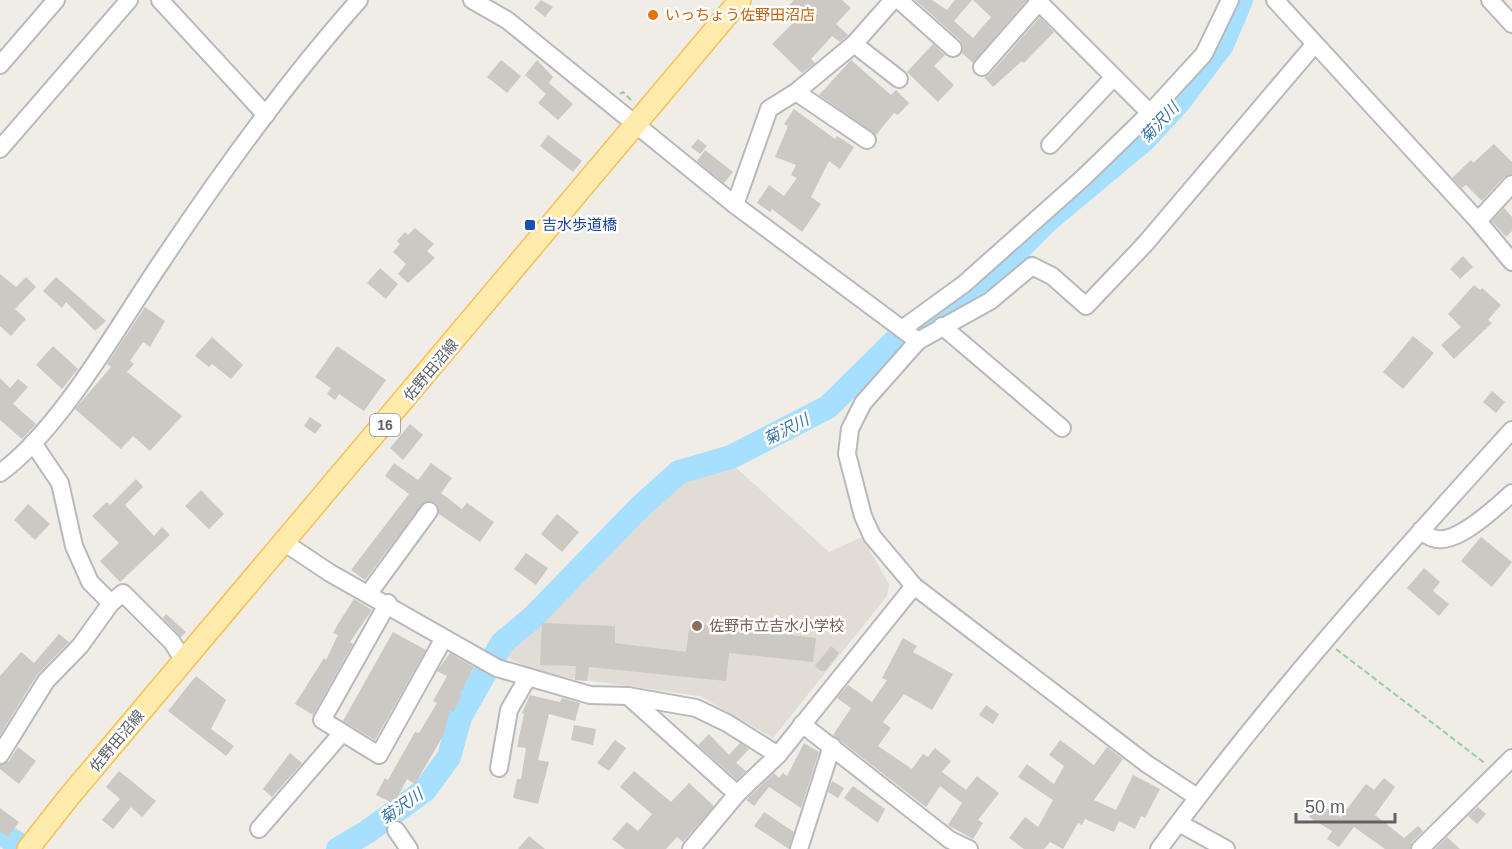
<svg xmlns="http://www.w3.org/2000/svg" width="1512" height="849" viewBox="0 0 1512 849" font-family="Arial,'Noto Sans JP',sans-serif">
<style>
.education{fill:#e1dcd4}
.lines{fill:none;stroke-linecap:round;stroke-linejoin:round}
.river{stroke:#a7dfff;stroke-width:24}
.building{fill:#ccc8c3}
.minor-casing{stroke:#b6b9bd;stroke-width:20}
.major-casing{stroke:#f9bf56;stroke-width:24}
.path{stroke:#99cba4;stroke-width:2;stroke-dasharray:6 3;stroke-linecap:butt}
.minor{stroke:#fff;stroke-width:16}
.major{stroke:#ffebac;stroke-width:21}
.food-dot{fill:#e8710a;stroke:#fff;stroke-width:2}
.transit-dot{fill:#1a4fb4;stroke:#fff;stroke-width:2}
.education-dot{fill:#8d6e63;stroke:#fff;stroke-width:2}
.labels{text-anchor:middle;stroke-width:5;stroke-linejoin:round;paint-order:stroke}
.shield{fill:#fff;stroke:#8e9195;stroke-width:1.5}
.shield-label{font-size:14px;font-weight:bold;fill:#5d6267}
.food-label{font-size:15px;fill:#c56008;stroke:#fff;text-anchor:start}
.transit-label{font-size:15px;fill:#164399;stroke:#fff;text-anchor:start}
.street-label{font-size:15px;fill:#5d6267;stroke:#fff}
.education-label{font-size:15px;fill:#785e54;stroke:#fff;text-anchor:start}
.water-label{font-size:16px;font-style:italic;fill:#3876a6;stroke:#fff}
</style>
<rect width="100%" height="100%" fill="#f0ede6"/>
<path class="education" d="M733,465L829,552L862,537L889,584L887,596L773,738L700,696L563,677L533,670L502,655L654,503L687,481Z"/>
<g class="lines">
<g class="river">
<path d="M0,833L27,849"/>
<path d="M338,849L367,832L425,790L449,757L460,717L502,643L532,618L640,507L679,472L731,457L828,407L902,334L928,321L1012,256L1048,220L1145,139L1179,102L1222,45L1241,0"/>
</g>
</g>
<g class="building">
<path d="M541,0L553,7L545,17L534,8Z"/>
<path d="M794,0H842L851,8L836,24L848,35L840,42L832,36L811,59L815,63L802,73L772,44L793,23L782,13Z"/>
<path d="M915,0H932L947,10L955,0H972L954,21L973,38L991,17L973,0H1027L973,63L962,53L963,45L960,40Z"/>
<path d="M1040,17L1054,32L1024,63L1022,61L993,87L984,77L990,74Z"/>
<path d="M933,44L945,55L934,66L954,85L938,102L907,72Z"/>
<path d="M501,60L521,76L507,93L487,77Z"/>
<path d="M537,60L553,77L549,83L573,104L558,120L538,103L546,94L525,75Z"/>
<path d="M851,60L891,95L896,90L909,103L898,115L894,113L876,135L819,95Z"/>
<path d="M794,109L835,139L837,136L854,147L840,169L829,161L811,197L821,204L802,232L772,209L770,212L757,203L769,185L784,196L797,178L791,175L796,165L775,157L788,126L784,124Z"/>
<path d="M548,135L582,161L573,172L540,146Z"/>
<path d="M698,139L707,146L700,154L691,147Z"/>
<path d="M1494,144L1512,162V174L1504,177L1482,201L1466,185L1462,188L1452,178L1471,160L1473,163Z"/>
<path d="M705,150L733,172L724,183L697,161Z"/>
<path d="M1504,208L1512,217V231L1506,237L1492,221Z"/>
<path d="M415,228L434,244L427,251L435,258L408,283L398,274L406,264L393,252L400,244L397,241L405,232L408,235Z"/>
<path d="M1463,256L1473,267L1460,279L1450,269Z"/>
<path d="M380,268L398,284L386,299L367,283Z"/>
<path d="M0,274L16,287L26,277L36,287L15,309L26,319L11,336L0,326Z"/>
<path d="M56,277L106,321L95,331L66,302L62,308L43,291Z"/>
<path d="M1474,285L1480,290L1482,288L1501,305L1488,320L1492,323L1454,359L1441,345L1461,327L1448,314Z"/>
<path d="M145,307L165,321L150,347L143,342L130,361L134,364L127,372L182,416L150,451L133,436L121,449L75,409L111,367L107,364Z"/>
<path d="M1413,336L1434,353L1403,389L1383,372Z"/>
<path d="M212,337L243,365L231,379L212,364L209,367L195,356Z"/>
<path d="M53,346L78,369L62,389L36,365Z"/>
<path d="M337,346L386,380L364,411L339,394L335,400L327,394L331,388L315,377Z"/>
<path d="M0,378L10,388L18,379L28,387L13,404L36,424L22,439L0,420Z"/>
<path d="M1492,391L1505,402L1496,413L1483,402Z"/>
<path d="M310,417L322,425L315,434L304,426Z"/>
<path d="M410,424L423,435L403,460L390,448Z"/>
<path d="M394,463L418,480L431,463L452,478L441,493L462,509L467,503L494,522L480,542L439,514L436,503L424,502L365,580L351,570L409,494L385,476Z"/>
<path d="M136,479L143,487L125,505L154,536L162,527L170,535L120,582L100,561L119,543L92,516L107,502L110,505Z"/>
<path d="M201,490L224,514L209,529L185,506Z"/>
<path d="M28,504L50,524L35,540L14,520Z"/>
<path d="M557,514L579,532L562,552L541,534Z"/>
<path d="M1481,537L1512,562L1492,587L1461,561Z"/>
<path d="M526,553L548,568L536,585L514,569Z"/>
<path d="M1424,568L1440,582L1433,591L1449,604L1439,616L1407,588Z"/>
<path d="M354,599L372,610L350,642L353,644L313,715L295,704L324,658L326,660L338,635L333,633L338,624Z"/>
<path d="M166,614L186,632L181,637L163,618Z"/>
<path d="M542,623L615,626V643L686,652L690,623L816,638L813,662L729,653L726,681L589,667L587,681L575,680L576,666L540,665Z"/>
<path d="M393,632L426,650L375,740L343,721Z"/>
<path d="M59,634L69,642L37,675L0,735V676L21,652L34,663Z"/>
<path d="M903,638L917,646L913,652L953,674L932,710L904,694L883,722L891,728L878,746L912,769L923,754L928,757L935,748L951,761L942,772L966,790L977,776L999,793L978,820L983,823L973,839L948,825L962,803L940,786L926,807L833,735L851,708L837,698L848,685L872,702L887,680L882,678Z"/>
<path d="M831,646L839,653L825,671H821L815,666Z"/>
<path d="M450,653L474,667L460,694L462,695L453,712L450,710L443,736L415,784L407,779L394,804L376,795L385,778L388,780L415,732L419,733L437,703L433,701L447,676L437,671Z"/>
<path d="M196,676L226,700L211,729L234,746L226,756L168,711Z"/>
<path d="M530,695L560,702L562,698L580,703L575,721L549,714L538,760L549,762L538,804L513,798L517,779H521L526,748L517,747L524,714L522,713Z"/>
<path d="M986,705L999,714L993,724L979,715Z"/>
<path d="M574,725L596,729L593,745L571,740Z"/>
<path d="M709,734L729,755L740,743L749,749L736,763L746,771L737,780L698,745Z"/>
<path d="M615,740L626,748L609,771L597,763Z"/>
<path d="M1060,740L1094,765L1107,747L1123,759L1094,800L1116,810L1133,775L1160,789L1145,818L1141,816L1135,829L1119,821L1114,832L1085,819L1082,825L1078,823L1063,849L1050,842L1044,849H1024L1009,838L1025,817L1038,827L1053,800L1018,777L1027,764L1054,784L1064,766L1049,755Z"/>
<path d="M804,743L819,752L801,808L769,787L754,806L746,800L774,773L779,778L783,773L787,776Z"/>
<path d="M18,747L36,761L19,784L0,769V765L9,761Z"/>
<path d="M290,753L302,763L272,797L263,789Z"/>
<path d="M119,771L156,801L142,817L131,807L113,829L102,820L120,799L106,787Z"/>
<path d="M634,771L671,802L689,783L714,806L683,842L677,837L666,849H625L612,839L627,822L638,831L652,814L620,787Z"/>
<path d="M1384,778L1395,787L1375,815L1404,838L1418,826L1423,831L1412,842L1410,849H1385L1354,827L1339,847L1327,839L1332,831L1309,817L1317,803L1341,817L1366,784L1374,790Z"/>
<path d="M832,781L844,788L838,798L828,792Z"/>
<path d="M853,786L885,809L878,823L844,798Z"/>
<path d="M1478,807L1486,814L1477,824L1468,816Z"/>
<path d="M0,808L19,822L8,837L0,831Z"/>
<path d="M764,812L794,832L789,849L754,826Z"/>
<path d="M529,836L545,849H518Z"/>
<path d="M1447,837L1460,849H1435Z"/>
</g>
<g class="lines">
<g class="minor-casing">
<g id="minor">
<path d="M160,0L266,115"/>
<path d="M472,0L507,20L735,205L918,341"/>
<path d="M899,0L953,48"/>
<path d="M1037,0L1150,113"/>
<path d="M1275,0L1478,221L1512,262"/>
<path d="M1490,0L1512,24"/>
<path d="M854,44L899,79"/>
<path d="M0,65L56,0"/>
<path d="M982,67L1039,2"/>
<path d="M796,92L867,140"/>
<path d="M1050,145L1114,77"/>
<path d="M0,149L129,0"/>
<path d="M735,205L769,109L796,92L854,44L893,0"/>
<path d="M1478,221L1512,184"/>
<path d="M942,326L1062,428"/>
<path d="M902,329L964,284L1083,178L1150,113L1204,54L1230,0"/>
<path d="M33,443L60,483L74,546L90,582L111,603"/>
<path d="M0,473C61,429 119,324 162,261C222,171 287,81 359,0"/>
<path d="M1421,530C1424,533 1429,537 1433,538C1455,547 1496,507 1512,493"/>
<path d="M285,543L330,573L497,668L590,695L628,696L696,708L727,723L778,755"/>
<path d="M369,593L429,511"/>
<path d="M388,603L322,720L379,755L444,638"/>
<path d="M628,696L737,794"/>
<path d="M802,724L950,840L969,849"/>
<path d="M0,755L46,681L80,646L111,603L123,593L172,642L184,661"/>
<path d="M499,768L509,710L528,677"/>
<path d="M1197,797L1147,764L914,586L872,536L863,516L847,454L850,429L863,403L918,341L990,301L1032,266L1052,276L1086,306L1145,244L1314,45"/>
<path d="M1179,823L1226,849"/>
<path d="M259,829L342,733"/>
<path d="M396,830L409,849"/>
<path d="M691,849L737,794L778,755L914,586"/>
<path d="M799,849L832,746"/>
<path d="M1159,849C1267,702 1389,565 1512,430"/>
<path d="M1420,849L1512,758"/>
</g>
</g>
<g class="major-casing">
<path id="major" d="M28,849L68,798L740,0"/>
</g>
<g class="path">
<path d="M620,94L623,92L631,100"/>
<path d="M1336,649L1486,764"/>
</g>
<use href="#minor" class="minor"/>
<use href="#major" class="major"/>
</g>
<circle class="food-dot" cx="653" cy="15" r="6"/>
<rect class="transit-dot" x="524" y="219" width="12" height="12" rx="3"/>
<circle class="education-dot" cx="697" cy="626" r="6"/>
<g class="labels">
<rect class="shield" x="370" y="414" width="30" height="22" rx="4.5"/>
<g class="shield-label">
<text x="385" y="430">16</text>
</g>
<g class="food-label">
<text x="665" y="20">いっちょう佐野田沼店</text>
</g>
<g class="transit-label">
<text x="542" y="230">吉水歩道橋</text>
</g>
<g class="street-label">
<text transform="translate(431 370) rotate(-50)" y="5">佐野田沼線</text>
<text transform="translate(117 741) rotate(-50)" y="5">佐野田沼線</text>
</g>
<g class="education-label">
<text x="709" y="631">佐野市立吉水小学校</text>
</g>
<g class="water-label">
<text transform="translate(1159 122) rotate(-47)" y="6">菊沢川</text>
<text transform="translate(786 429) rotate(-27)" y="6">菊沢川</text>
<text transform="translate(401 806) rotate(-35)" y="6">菊沢川</text>
</g>
</g>
<path d="M1296 813v9h99v-9" fill="none" stroke="#5d6267" stroke-width="3"/>
<text x="1305" y="813" font-size="18" fill="#5d6267" stroke="#ffffff" stroke-width="4.5" paint-order="stroke">50 m</text>
</svg>
